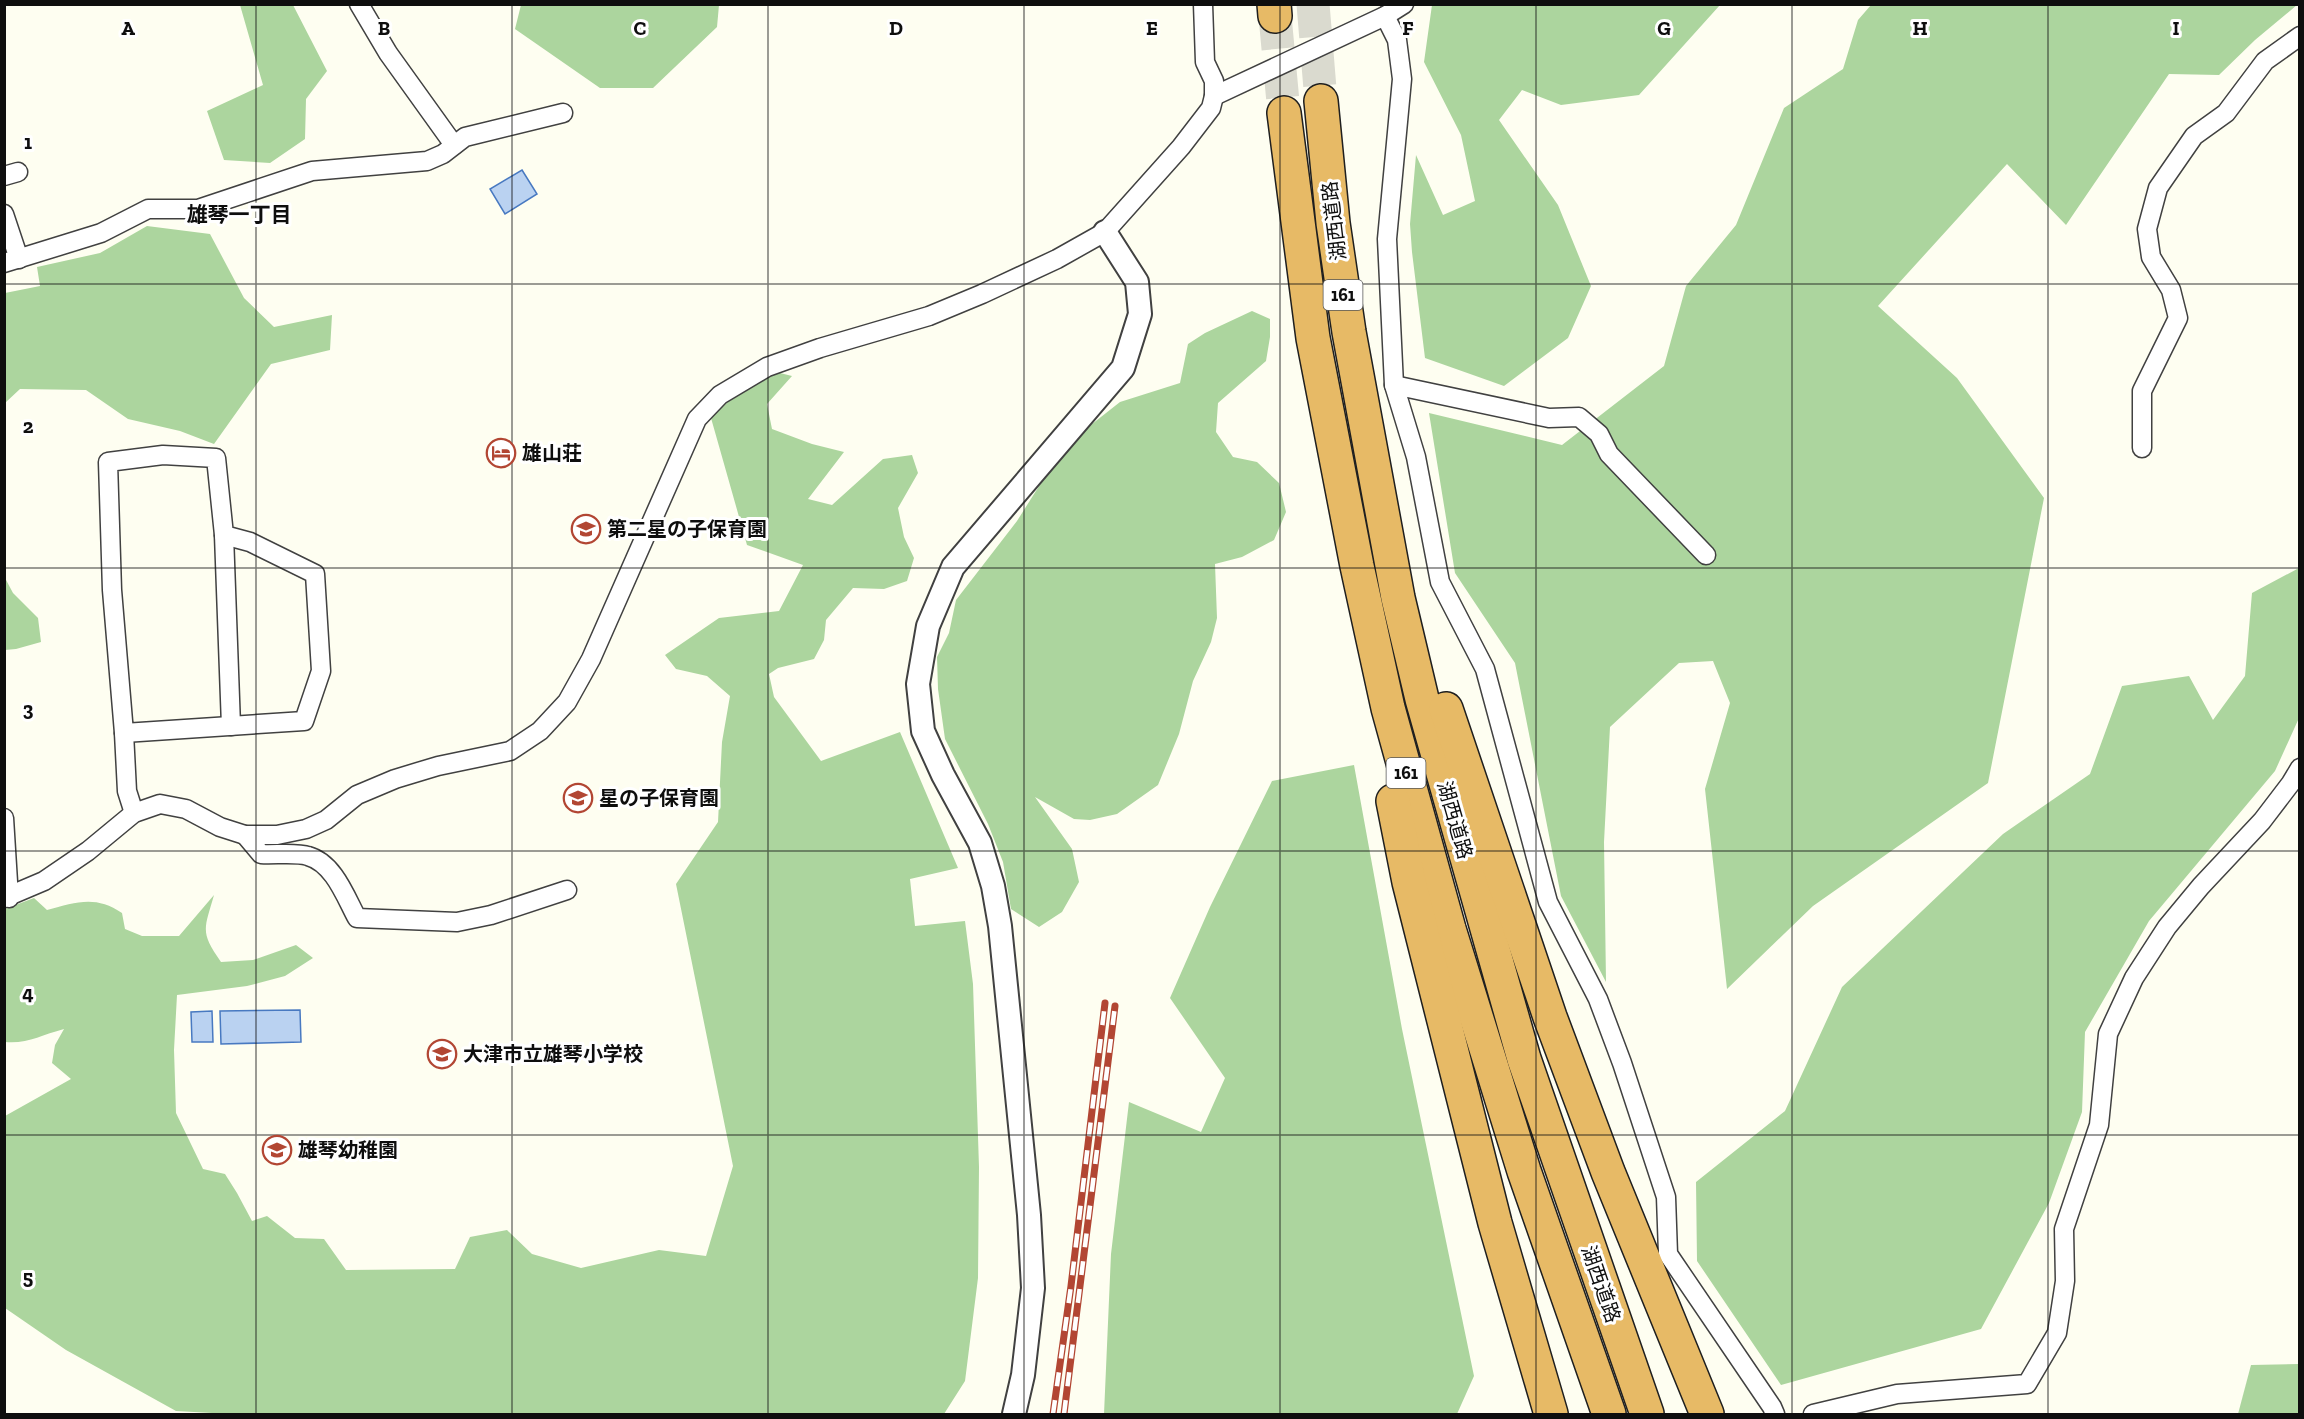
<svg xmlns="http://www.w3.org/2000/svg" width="2304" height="1419" viewBox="0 0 2304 1419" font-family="'Zilla Slab','Noto Sans JP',serif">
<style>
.forest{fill:#acd59e}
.water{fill:#bad2f1;stroke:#4879c1;stroke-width:1.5}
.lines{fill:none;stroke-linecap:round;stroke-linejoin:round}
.motorway-tunnel{stroke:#dadacf;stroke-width:33;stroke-dasharray:33 16;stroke-linecap:butt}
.minor-casing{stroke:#414141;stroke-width:21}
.tertiary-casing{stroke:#414141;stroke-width:26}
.motorway-casing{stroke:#1f1f1f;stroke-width:36}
.minor{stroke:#fff;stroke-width:18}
.tertiary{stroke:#fff;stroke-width:22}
.motorway{stroke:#e7ba66;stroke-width:33}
.rail-casing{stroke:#b24633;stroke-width:7}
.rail{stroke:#fff;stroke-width:4.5;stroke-dasharray:14;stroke-linecap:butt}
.grid{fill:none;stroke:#0e0e0e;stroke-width:1.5;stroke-opacity:0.55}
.labels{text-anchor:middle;stroke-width:6;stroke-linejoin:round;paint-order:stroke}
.shield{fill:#fff;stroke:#565656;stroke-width:1.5}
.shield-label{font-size:18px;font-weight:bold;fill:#0e0e0e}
.street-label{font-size:20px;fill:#0e0e0e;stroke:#fff}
.poi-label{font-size:20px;font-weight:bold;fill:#0e0e0e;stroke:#fff;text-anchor:start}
.neighbourhood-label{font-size:21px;font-weight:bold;fill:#0e0e0e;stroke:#fff}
.grid-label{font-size:20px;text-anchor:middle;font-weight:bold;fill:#0e0e0e;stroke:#fff;stroke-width:6;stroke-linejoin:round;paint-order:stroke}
</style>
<rect width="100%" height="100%" fill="#fefef1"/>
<g class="forest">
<path d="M240,5H293L327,71L306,99L305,139L270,163L224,160L207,111L263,85Z"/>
<path d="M521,5V4L719,5L717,27L653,88H600L515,29Z"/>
<path d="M1432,5H1720L1639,95L1561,105L1522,90L1499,120L1558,205L1591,286L1568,338L1504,386L1425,358L1412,252L1410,224L1416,155L1443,215L1475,201L1461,135L1424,62Z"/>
<path d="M1871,5H2297L2255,40L2219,75L2169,74L2066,225L2007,164L1878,306L1957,378L2044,498L1988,783L1813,906L1727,989L1705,789L1730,703L1713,661L1679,663L1610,727L1604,842L1606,982L1561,896L1515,663L1455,573L1429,413L1562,445L1664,366L1686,286L1736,225L1784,108L1843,69L1858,20Z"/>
<path d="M147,226L210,234L244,298L274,327L332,315L330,350L271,364L214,444L180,431L128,419L86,390L20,389L5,403V293L40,286L37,267L100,253Z"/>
<path d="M1252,311L1270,319V337L1266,361L1218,403L1216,432L1233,457L1257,462L1279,483L1286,512L1274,540L1242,557L1215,564L1217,618L1211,642L1193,681L1179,734L1158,785L1117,814L1090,820L1074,819L1035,797L1072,849L1079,882L1062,912L1039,927L1011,909L1003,862L988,824L945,739L938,689L937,657L949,633L956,600L1017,521L1041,483L1087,428L1120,402L1180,383L1188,344L1205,333Z"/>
<path d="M772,371L792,376L767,404L772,429L812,444L844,452L808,499L832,505L883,459L912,455L918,473L898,508L904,537L914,558L907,581L884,589L853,588L826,620L824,640L814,659L778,668L769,674L774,697L821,761L900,732L958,868L910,879L915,926L965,921L973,984L979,1167L978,1278L965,1381L944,1414H230L176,1411L66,1350L5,1308V1116L71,1079L52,1063L55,1045L64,1029C41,1035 28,1044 5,1042V909L34,898L47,910C76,902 96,895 122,913L125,929L142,936H179L214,895C204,930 200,932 221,962L253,960L296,945L313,958L285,976L247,986L177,995L174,1050L176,1113L203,1169L225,1174L237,1193L252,1221L267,1216L295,1238L324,1239L346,1270L455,1269L470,1237L507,1230L532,1254L581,1268L659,1250L706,1256L733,1166L676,884L718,822L722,742L730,696L707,676L676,669L665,655L719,618L779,611L803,565L747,545L711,418L735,395Z"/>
<path d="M2299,568V718L2275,771L2149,921L2085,1032L2082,1112L2049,1203L1981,1329L1781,1385L1697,1261L1696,1182L1785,1111L1842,987L2003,834L2090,774L2122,686L2189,676L2213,720L2245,676L2252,593Z"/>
<path d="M5,578L13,593L38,618L41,642L16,649L5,650Z"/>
<path d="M1354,765L1402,1029L1474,1376L1457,1414H1104L1111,1254L1129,1102L1201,1132L1225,1078L1170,998L1210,907L1272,781Z"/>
<path d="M2299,1364V1414H2238L2251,1365Z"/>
</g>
<g class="water">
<path d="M522,170L537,194L505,214L490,189Z"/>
<path d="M300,1010L301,1042L221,1044L220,1011Z"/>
<path d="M212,1011L213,1042H192L191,1012Z"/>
</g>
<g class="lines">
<g class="motorway-tunnel">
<path d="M1313,4L1321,101"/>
<path d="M1275,16L1284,113"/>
</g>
<g class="minor-casing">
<g id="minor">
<path d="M359,4L388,53L454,145"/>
<path d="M1385,16L1397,40L1402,79L1387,239L1394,385L1416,457L1440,582L1485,669L1548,902L1598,999L1622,1063L1666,1197L1668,1254L1772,1407L1775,1414"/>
<path d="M1214,96L1385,16L1404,4"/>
<path d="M4,176L18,172"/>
<path d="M4,214L19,259"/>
<path d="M4,263L101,233L148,209H198L312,171L427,161L443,154L465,137L563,113"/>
<path d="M1394,385L1549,418L1579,417L1599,434L1609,454L1706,555"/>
<path d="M2142,448V391L2178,318L2171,290L2151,257L2147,229L2158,188L2194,136L2226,113L2265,61L2300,36"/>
<path d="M163,455L216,458L224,535L250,542L315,574L321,671L304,721L124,733L112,590L108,462Z"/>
<path d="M224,535L231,726"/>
<path d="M124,733L127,791L134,813"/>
<path d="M4,818L9,898"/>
<path d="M245,835L261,854C274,855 297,852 308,856C334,863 346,898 357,918L457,922L491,915L567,890"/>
<path d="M4,898L44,881L88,851L134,813L160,804L186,809L220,827L245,835H277L306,829L326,820L357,795L395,779L438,766L510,751L540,731L567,702L591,659L697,419L720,395L767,367L820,348L929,316L982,294L1057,259L1105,232L1181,147L1211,108L1214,96V81L1205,62L1203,4"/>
<path d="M1813,1414L1897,1394L2027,1384L2057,1333L2065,1281L2064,1229L2099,1125L2108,1034L2134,978L2167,927L2201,886L2262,821L2291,783L2300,768"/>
</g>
</g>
<g class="tertiary-casing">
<path id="tertiary" d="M1014,1414L1023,1375L1033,1288L1029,1215L1000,926L993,886L980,843L943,775L923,731L918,684L928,626L953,567L1123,368L1140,314L1137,282L1105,232"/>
</g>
<g class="motorway-casing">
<g id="motorway">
<path d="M1274,4L1275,16"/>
<path d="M1321,101L1333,223L1349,332L1398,598L1422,699L1524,1059L1647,1414"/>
<path d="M1284,113L1313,338L1357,566L1388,708L1449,929L1524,1171L1609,1414"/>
<path d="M1446,709L1550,1017L1608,1172L1707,1414"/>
<path d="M1393,801L1409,882L1495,1223L1551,1414"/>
</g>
</g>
<use href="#minor" class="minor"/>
<use href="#tertiary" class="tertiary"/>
<use href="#motorway" class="motorway"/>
<g class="rail-casing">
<g id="rail">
<path d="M1053,1414L1071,1286L1105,1003"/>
<path d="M1064,1414L1115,1006"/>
</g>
</g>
<use href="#rail" class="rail"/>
</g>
<path class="grid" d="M256,4V1414M512,4V1414M768,4V1414M1024,4V1414M1280,4V1414M1536,4V1414M1792,4V1414M2048,4V1414M4,284H2300M4,568H2300M4,851H2300M4,1135H2300"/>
<defs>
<g id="hotel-ring" transform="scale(1.5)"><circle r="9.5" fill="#fff" stroke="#b24633" stroke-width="1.5"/><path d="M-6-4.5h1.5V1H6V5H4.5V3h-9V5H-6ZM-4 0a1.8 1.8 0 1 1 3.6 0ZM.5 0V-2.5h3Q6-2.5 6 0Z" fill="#b24633"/></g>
<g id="school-ring" transform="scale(1.5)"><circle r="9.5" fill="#fff" stroke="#b24633" stroke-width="1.5"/><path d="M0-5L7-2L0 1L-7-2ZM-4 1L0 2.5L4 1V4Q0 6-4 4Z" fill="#b24633"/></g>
</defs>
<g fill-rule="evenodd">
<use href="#hotel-ring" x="501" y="453"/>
<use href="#school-ring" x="586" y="529"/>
<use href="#school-ring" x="578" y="798"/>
<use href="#school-ring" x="442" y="1054"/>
<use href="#school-ring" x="277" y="1150"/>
</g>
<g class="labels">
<g class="shield">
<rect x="1323.5" y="280" width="39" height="30" rx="4.5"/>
<rect x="1386.5" y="758" width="39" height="30" rx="4.5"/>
</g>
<g class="shield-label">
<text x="1343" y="301">161</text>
<text x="1406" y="779">161</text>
</g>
<g class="street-label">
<text transform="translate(1334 221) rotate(-97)" y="7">湖西道路</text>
<text transform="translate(1455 820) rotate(74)" y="7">湖西道路</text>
<text transform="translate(1601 1284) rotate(71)" y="7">湖西道路</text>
</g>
<g class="poi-label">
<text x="522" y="460">雄山荘</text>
<text x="607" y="536">第二星の子保育園</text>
<text x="599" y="805">星の子保育園</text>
<text x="463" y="1061">大津市立雄琴小学校</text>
<text x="298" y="1157">雄琴幼稚園</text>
</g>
<g class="neighbourhood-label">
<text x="239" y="222">雄琴一丁目</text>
</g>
</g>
<g class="grid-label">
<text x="128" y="35">A</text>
<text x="384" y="35">B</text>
<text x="640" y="35">C</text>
<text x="896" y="35">D</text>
<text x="1152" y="35">E</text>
<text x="1408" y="35">F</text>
<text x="1664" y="35">G</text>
<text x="1920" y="35">H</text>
<text x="2176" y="35">I</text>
<text x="28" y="149">1</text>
<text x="28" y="433">2</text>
<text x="28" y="716">3</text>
<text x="28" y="1000">4</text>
<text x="28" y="1284">5</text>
</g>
<rect width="2304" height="1419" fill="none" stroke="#0e0e0e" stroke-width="12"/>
</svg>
